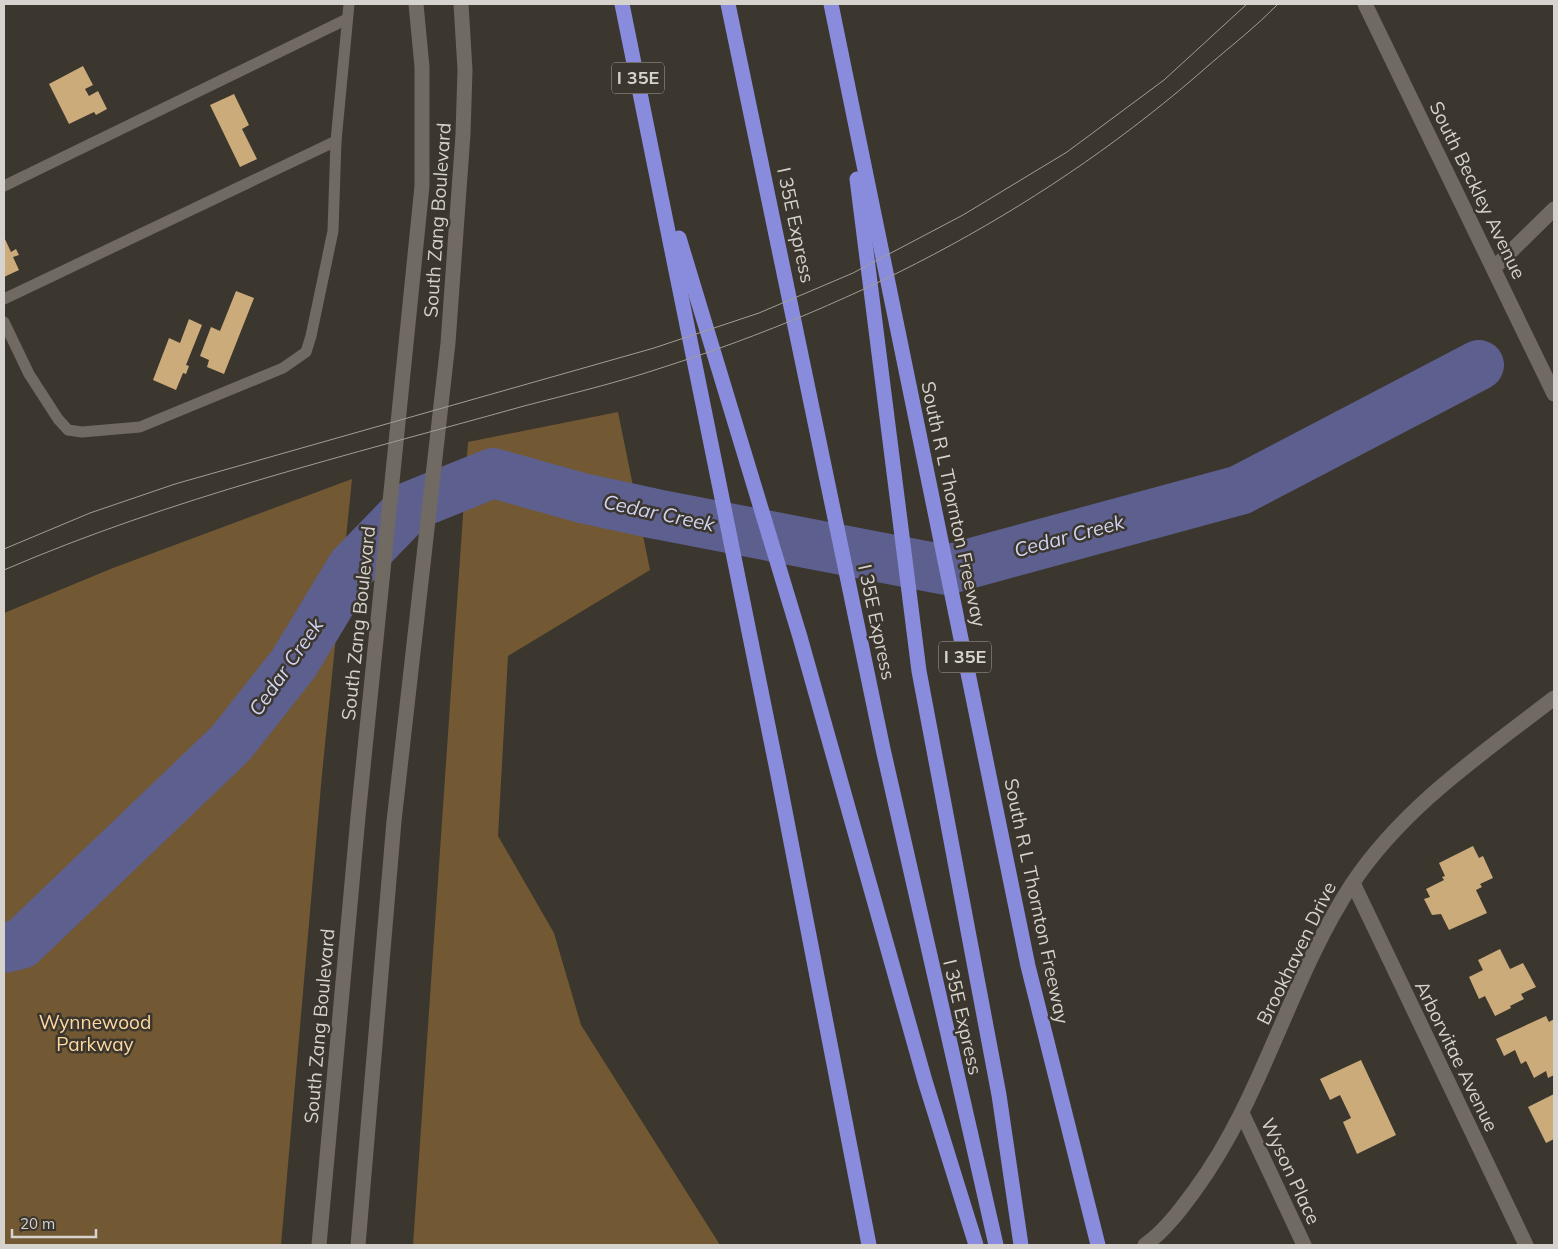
<svg xmlns="http://www.w3.org/2000/svg" width="1558" height="1249" viewBox="0 0 1558 1249" font-family="Mulish,sans-serif">
<style>
.green{fill:#725933}
.lines{fill:none;stroke-linecap:round;stroke-linejoin:round}
.river{stroke:#5d5f8e;stroke-width:50}
.building{fill:#ccab7b}
.lane{stroke:#706a62;stroke-width:11}
.street{stroke:#706a62;stroke-width:15}
.secondary{stroke:#706a62;stroke-width:15}
.highway{stroke:#898cdd;stroke-width:15}
.tram{stroke:#a19d97;stroke-width:1}
.labels{text-anchor:middle;stroke-width:5;stroke-linejoin:round;paint-order:stroke}
.shield{fill:#3b362e;stroke:#a8a39e;stroke-width:1}
.shield-label{font-size:18px;font-weight:bold;fill:#d6d2ce}
.street-label{font-size:19px;fill:#d6d2ce;stroke:#3b362e}
.park-label{font-size:19px;fill:#ffd8a0;stroke:#3b362e}
.water-label{font-size:20px;font-style:italic;fill:#d1d3f2;stroke:#3b362e}
</style>
<rect width="100%" height="100%" fill="#3b362e"/>
<g class="green">
<path d="M618,412L650,570L508,656L498,836L554,933L581,1025L720,1245H413L468,442Z"/>
<path d="M352,479L322,774L281,1245H4V613L113,568Z"/>
</g>
<g class="lines">
<path class="river" d="M4,948L21,944L231,743L294,663L352,567L411,506L493,473L582,498L656,514L946,570L1240,490L1479,365"/>
</g>
<g class="building">
<path d="M83,66L93,85L85,89L89,96L98,91L107,109L96,115L94,112L69,124L49,84Z"/>
<path d="M234,94L249,125L242,129L257,159L240,167L210,105Z"/>
<path d="M4,237L11,252L16,249L19,255L13,257L19,270L4,277Z"/>
<path d="M236,291L254,298L224,374L207,367L209,360L200,356L211,327L220,331Z"/>
<path d="M189,319L202,325L186,365L189,366L186,374L183,373L176,390L153,380L169,338L180,343Z"/>
<path d="M1473,846L1479,858L1483,856L1493,878L1480,884L1482,887L1476,890L1487,913L1449,930L1441,914L1432,915L1424,899L1430,897L1426,889L1444,880L1442,877L1445,876L1439,863Z"/>
<path d="M1500,949L1510,969L1523,963L1536,987L1521,994L1524,999L1510,1006L1511,1008L1495,1016L1485,996L1479,999L1469,977L1483,970L1478,960Z"/>
<path d="M1546,1016L1549,1022L1554,1019V1075L1548,1078L1546,1071L1534,1078L1526,1061L1521,1064L1515,1050L1504,1056L1496,1039Z"/>
<path d="M1361,1060L1396,1135L1357,1154L1343,1122L1351,1118L1340,1095L1330,1100L1320,1079Z"/>
<path d="M1554,1094V1139L1546,1143L1528,1107Z"/>
</g>
<g class="lines">
<g class="lane">
<path d="M4,186L347,19"/>
<path d="M4,299L336,141L349,4"/>
<path d="M4,322L29,374L58,419L68,430L82,432L140,427L283,368L306,352L311,336L333,231L336,141"/>
</g>
<g class="street">
<path d="M1494,268L1554,209"/>
<path d="M1353,883L1526,1245"/>
<path d="M1242,1113L1304,1245"/>
<path d="M1145,1245C1165,1231 1181,1209 1195,1190C1264,1096 1289,980 1352,884C1404,806 1482,754 1554,698"/>
</g>
<g class="secondary">
<path d="M1365,4L1554,394"/>
<path d="M319,1245L358,817L422,186V67L416,4"/>
<path d="M358,1245L394,821L448,343L463,134L465,70L461,4"/>
</g>
<g class="highway">
<path d="M622,4L778,775L869,1245"/>
<path d="M728,4L883,749L996,1245"/>
<path d="M831,4L1028,966L1098,1245"/>
<path d="M857,179L919,671L999,1095L1021,1245"/>
<path d="M679,238L800,637L925,1081L976,1245"/>
</g>
<g class="tram">
<path d="M4,549L90,513L175,484L654,348L759,313L853,273L963,215L1067,152L1164,80L1247,4"/>
<path d="M4,570C171,498 349,455 524,406C570,394 616,383 661,368C864,303 1049,206 1209,65C1232,45 1257,26 1278,4"/>
</g>
</g>
<g class="labels">
<g class="shield">
<rect x="612" y="62.5" width="52" height="31" rx="4"/>
<rect x="939" y="641.5" width="52" height="31" rx="4"/>
</g>
<g class="shield-label">
<text x="638" y="84">I 35E</text>
<text x="965" y="663">I 35E</text>
</g>
<g class="street-label">
<text transform="translate(1478 190) rotate(64)" y="7">South Beckley Avenue</text>
<text transform="translate(437 220) rotate(-86)" y="7">South Zang Boulevard</text>
<text transform="translate(796 225) rotate(78)" y="7">I 35E Express</text>
<text transform="translate(954 504) rotate(78)" y="7">South R L Thornton Freeway</text>
<text transform="translate(877 622) rotate(78)" y="7">I 35E Express</text>
<text transform="translate(358 623) rotate(-84)" y="7">South Zang Boulevard</text>
<text transform="translate(1037 901) rotate(78)" y="7">South R L Thornton Freeway</text>
<text transform="translate(1296 953) rotate(-64)" y="7">Brookhaven Drive</text>
<text transform="translate(963 1017) rotate(77)" y="7">I 35E Express</text>
<text transform="translate(319 1026) rotate(-85)" y="7">South Zang Boulevard</text>
<text transform="translate(1457 1056) rotate(64)" y="7">Arborvitae Avenue</text>
<text transform="translate(1291 1171) rotate(65)" y="7">Wyson Place</text>
</g>
<g class="park-label">
<text x="95" y="1029">Wynnewood<tspan x="95" dy="22">Parkway</tspan></text>
</g>
<g class="water-label">
<text transform="translate(659 513) rotate(12)" y="7">Cedar Creek</text>
<text transform="translate(1069 536) rotate(-15)" y="7">Cedar Creek</text>
<text transform="translate(286 667) rotate(-55)" y="7">Cedar Creek</text>
</g>
</g>
<rect width="1558" height="1249" fill="none" stroke="#d6d2ce" stroke-width="10"/>
<path d="M12 1229v8h84v-8" fill="none" stroke="#d6d2ce" stroke-width="2.5"/>
<text x="20" y="1229" font-size="15" fill="#d6d2ce" stroke="#3b362e" stroke-width="4" paint-order="stroke">20 m</text>
</svg>
